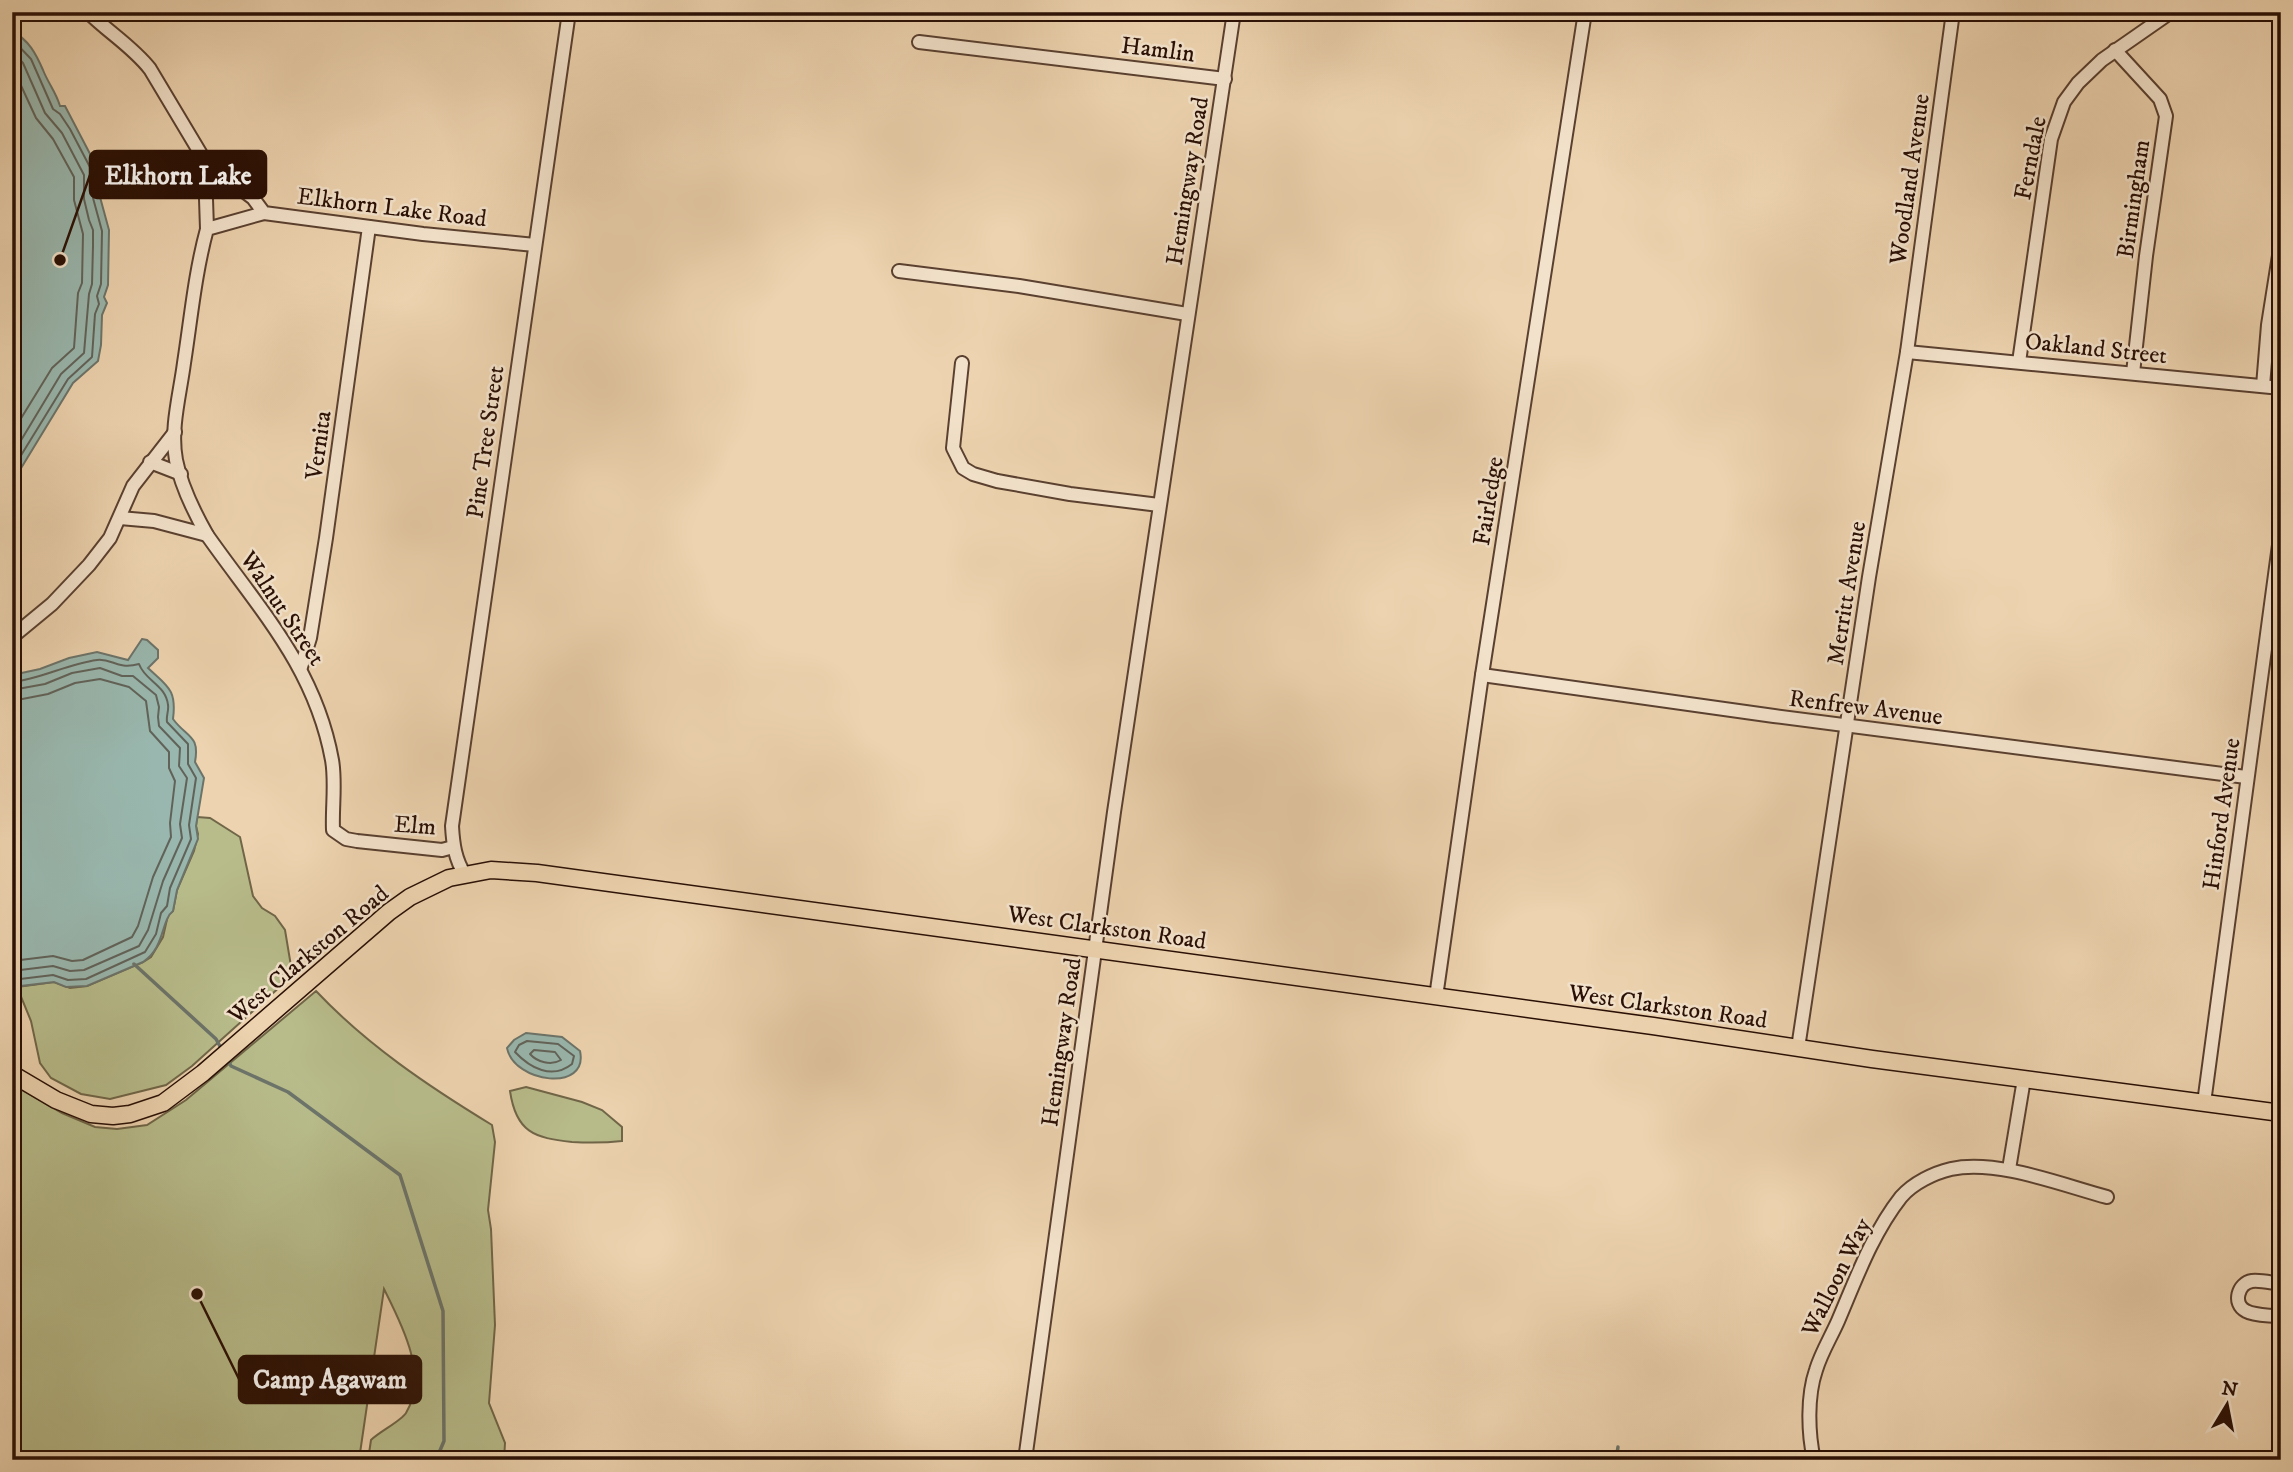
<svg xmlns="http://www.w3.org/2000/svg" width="2293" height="1472" viewBox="0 0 2293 1472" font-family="'IM FELL DW Pica',serif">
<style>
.green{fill:#b8bc8b;stroke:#706648;stroke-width:2}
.water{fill:#99b7ae;stroke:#6c746a;stroke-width:2}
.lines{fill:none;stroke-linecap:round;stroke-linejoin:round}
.shore{stroke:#61635a;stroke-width:2}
.stream{stroke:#6c746a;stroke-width:3.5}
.minor-casing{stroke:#5a4030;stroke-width:16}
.major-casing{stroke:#290f05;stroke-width:19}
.minor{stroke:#f3e2cb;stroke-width:12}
.major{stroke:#edd3af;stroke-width:16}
.labels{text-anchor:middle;stroke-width:5;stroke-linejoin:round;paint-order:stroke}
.street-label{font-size:24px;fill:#290f05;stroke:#f3e2cb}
.leader{fill:none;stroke:#290f05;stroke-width:2.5}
.callout-dot{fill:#290f05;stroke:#f3e2cb;stroke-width:2.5}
.callout{fill:#290f05;stroke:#290f05;stroke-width:2.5}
.callout-label{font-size:26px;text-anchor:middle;font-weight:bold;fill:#fff}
</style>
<rect width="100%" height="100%" fill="#edd3af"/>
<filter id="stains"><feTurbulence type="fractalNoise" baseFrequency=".00286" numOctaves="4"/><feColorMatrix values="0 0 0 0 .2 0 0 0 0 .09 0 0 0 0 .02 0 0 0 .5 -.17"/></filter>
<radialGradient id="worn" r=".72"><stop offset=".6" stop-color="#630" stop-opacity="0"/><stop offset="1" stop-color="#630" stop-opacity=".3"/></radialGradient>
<g class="green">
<path d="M197,817L210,818L240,837L253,896L262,908L275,916L285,930L292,972L282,985L192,1066L166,1085L110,1099L81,1094L51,1078L40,1063L31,1021L17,987L54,982L70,988L87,986L143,962L151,957L163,937L168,915L173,911L177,890L194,851L198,834L196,826Z"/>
<path d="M316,991C367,1045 428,1086 492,1125L495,1142L488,1210L491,1229L495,1325L489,1403L505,1443L504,1460H368L371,1440C379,1432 401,1421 406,1413C429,1375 401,1323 384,1289L359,1460H12V1084L62,1113L95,1127L117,1129L147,1125L186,1100Z"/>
<path d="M526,1087L582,1102L602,1110L622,1127V1141C605,1143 589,1143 572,1142C534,1138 516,1132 510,1091Z"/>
</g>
<g class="water">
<path d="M12,31C29,40 36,54 43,70C48,83 56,92 60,106H65L100,173V197L109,230L108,285L104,297L107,303L102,315L101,345L98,361L73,383L12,483Z"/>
<path d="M142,639L147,640L158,650V658L148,668C167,686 177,689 173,719C187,738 200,735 195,762L204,778L196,826L198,839L177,890L173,911C161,920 165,948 143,962L87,986L66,987L54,982L12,987V675L40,669L69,658L97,652L128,660Z"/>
<path d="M526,1033L562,1037L580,1051C589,1093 514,1083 507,1048L514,1040Z"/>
</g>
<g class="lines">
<g class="shore">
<path d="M12,39L31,59L53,109L60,114L70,129L92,171L93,198L102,231L101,284L97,296L99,304L95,314L92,357L68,379L12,470"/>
<path d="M12,51L23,63L45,113L62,133L84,175V199L89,220L93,230V246L92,284L89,294L84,353L61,374L20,442L12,450"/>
<path d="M12,66L36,118L53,139L74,177V200L83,234L82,283L78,293L74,348L52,368L12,433"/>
<path d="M12,682C41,679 67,664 97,660C112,658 117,670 139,664C145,681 166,685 168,705C169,710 166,716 167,722L188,744V764L196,778L189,825L191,839L170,888L167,906L161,913L156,934L145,952L86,979L68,980L53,975L12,980"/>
<path d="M12,690L45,684L72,673L100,668L122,676H133L156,695L159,707L158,717L159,726L180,748L179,766L187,778L180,824L182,838L163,881L148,930L139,946L84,970L70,971L53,966L12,971"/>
<path d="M12,701L48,694L75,683L100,679L129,687L146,701L150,731L169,752V768L175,781L170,823L171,837L153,877L138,926L132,937L83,960L72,961L53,956L12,961"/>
<path d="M527,1041L558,1044L574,1056L572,1064C552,1080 530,1068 515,1052L519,1045Z"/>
<path d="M534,1050L555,1052L561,1060C551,1066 537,1062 530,1054Z"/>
</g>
<g class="stream">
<path d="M134,964L216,1039L222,1050"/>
<path d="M228,1060L231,1066L288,1092L400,1175L443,1311L444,1441L436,1460"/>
<path d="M1616,1460L1618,1447"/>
</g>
<g class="minor-casing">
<g id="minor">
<path d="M88,12C108,32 133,47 150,69L211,171L237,186L253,198L264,213L423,234L535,245"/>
<path d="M919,42L1225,79"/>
<path d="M2115,50L2160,99L2166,116L2146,256L2133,373"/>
<path d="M264,213L207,229C195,273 191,318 184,363C180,394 170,429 176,460C181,486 194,512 207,535C259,609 315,667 332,760C336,782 332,807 333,830L346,839L357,841L442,850L453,847"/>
<path d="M207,229L206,199L211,171"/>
<path d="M899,271L1019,286L1187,314"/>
<path d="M1907,352L2281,388"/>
<path d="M2019,362L2051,139L2064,102L2078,83L2102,60L2171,12"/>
<path d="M962,363L953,448L963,468L973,474L997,481L1070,494L1159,505"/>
<path d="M2263,386L2268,325L2281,243"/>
<path d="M150,462L181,474"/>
<path d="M120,518L154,521L207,535"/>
<path d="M12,637L52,604L89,565L110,538L133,486L175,432"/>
<path d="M301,667L310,638L326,538L369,227"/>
<path d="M1482,675L1774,716L2246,777"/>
<path d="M465,875C455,859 453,844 452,826L569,12"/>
<path d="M1436,997L1482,675L1585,12"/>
<path d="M1798,1048L1869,577L1907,352L1953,12"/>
<path d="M2204,1103L2281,530"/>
<path d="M2009,1169L2024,1079"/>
<path d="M2281,1284C2272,1283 2261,1280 2252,1281C2238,1283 2232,1304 2246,1311C2255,1316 2271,1315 2281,1317"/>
<path d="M1025,1460L1114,812L1234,12"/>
<path d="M1814,1460C1808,1433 1807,1396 1816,1370C1821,1353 1831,1337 1838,1321C1856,1279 1872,1234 1901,1197C1913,1183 1934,1173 1951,1169C1997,1159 2062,1185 2107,1197"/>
</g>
</g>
<g class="major-casing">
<path id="major" d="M12,1074L56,1100L91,1114L113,1116L130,1114L163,1103L203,1073L389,912L410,897L449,878L491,870L537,873L1653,1026L1872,1059L2281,1113"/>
</g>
<use href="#minor" class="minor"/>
<use href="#major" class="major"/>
</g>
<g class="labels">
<g class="street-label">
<text transform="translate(1158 49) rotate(7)" y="8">Hamlin</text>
<text transform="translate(2030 158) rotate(-79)" y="8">Ferndale</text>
<text transform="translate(1909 179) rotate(-82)" y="8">Woodland Avenue</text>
<text transform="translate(1187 181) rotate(-81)" y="8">Hemingway Road</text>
<text transform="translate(2133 199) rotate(-82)" y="8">Birmingham</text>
<text transform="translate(392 207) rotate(7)" y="8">Elkhorn Lake Road</text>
<text transform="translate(2096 348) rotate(6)" y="8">Oakland Street</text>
<text transform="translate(485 442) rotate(-82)" y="8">Pine Tree Street</text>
<text transform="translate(318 445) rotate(-82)" y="8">Vernita</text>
<text transform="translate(1488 501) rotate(-81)" y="8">Fairledge</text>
<text transform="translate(1846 593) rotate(-81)" y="8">Merritt Avenue</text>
<text transform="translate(283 608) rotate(56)" y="8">Walnut Street</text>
<text transform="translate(1866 707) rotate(7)" y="8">Renfrew Avenue</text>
<text transform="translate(2221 814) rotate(-82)" y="8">Hinford Avenue</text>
<text transform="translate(415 825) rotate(4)" y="8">Elm</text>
<text transform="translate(1107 927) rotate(8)" y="8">West Clarkston Road</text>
<text transform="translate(308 954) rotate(-40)" y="8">West Clarkston Road</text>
<text transform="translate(1668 1006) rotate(8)" y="8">West Clarkston Road</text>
<text transform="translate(1061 1042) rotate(-82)" y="8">Hemingway Road</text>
<text transform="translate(1836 1277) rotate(-64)" y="8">Walloon Way</text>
</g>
</g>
<path class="leader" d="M60 260L90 175M197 1294L239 1379"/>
<g class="callout-dot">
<circle cx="60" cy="260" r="7"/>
<circle cx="197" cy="1294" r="7"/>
</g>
<g class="callout">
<rect x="90" y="151" width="176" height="47" rx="7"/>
<rect x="239" y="1356" width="182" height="47" rx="7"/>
</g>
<g class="callout-label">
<text x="178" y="184">Elkhorn Lake</text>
<text x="330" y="1388">Camp Agawam</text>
</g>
<rect width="2293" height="1472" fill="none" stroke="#edd3af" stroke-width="42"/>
<rect x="14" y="14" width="2265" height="1444" fill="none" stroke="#290f05" stroke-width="3.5"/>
<rect x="21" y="21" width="2251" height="1430" fill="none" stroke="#290f05" stroke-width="2"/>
<g transform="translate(2227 1405) rotate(10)" stroke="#f3e2cb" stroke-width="5" paint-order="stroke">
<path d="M0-5L12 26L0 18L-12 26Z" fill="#290f05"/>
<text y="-10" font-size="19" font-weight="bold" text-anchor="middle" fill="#290f05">N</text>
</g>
<rect width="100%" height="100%" filter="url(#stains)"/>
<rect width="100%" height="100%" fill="url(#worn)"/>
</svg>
